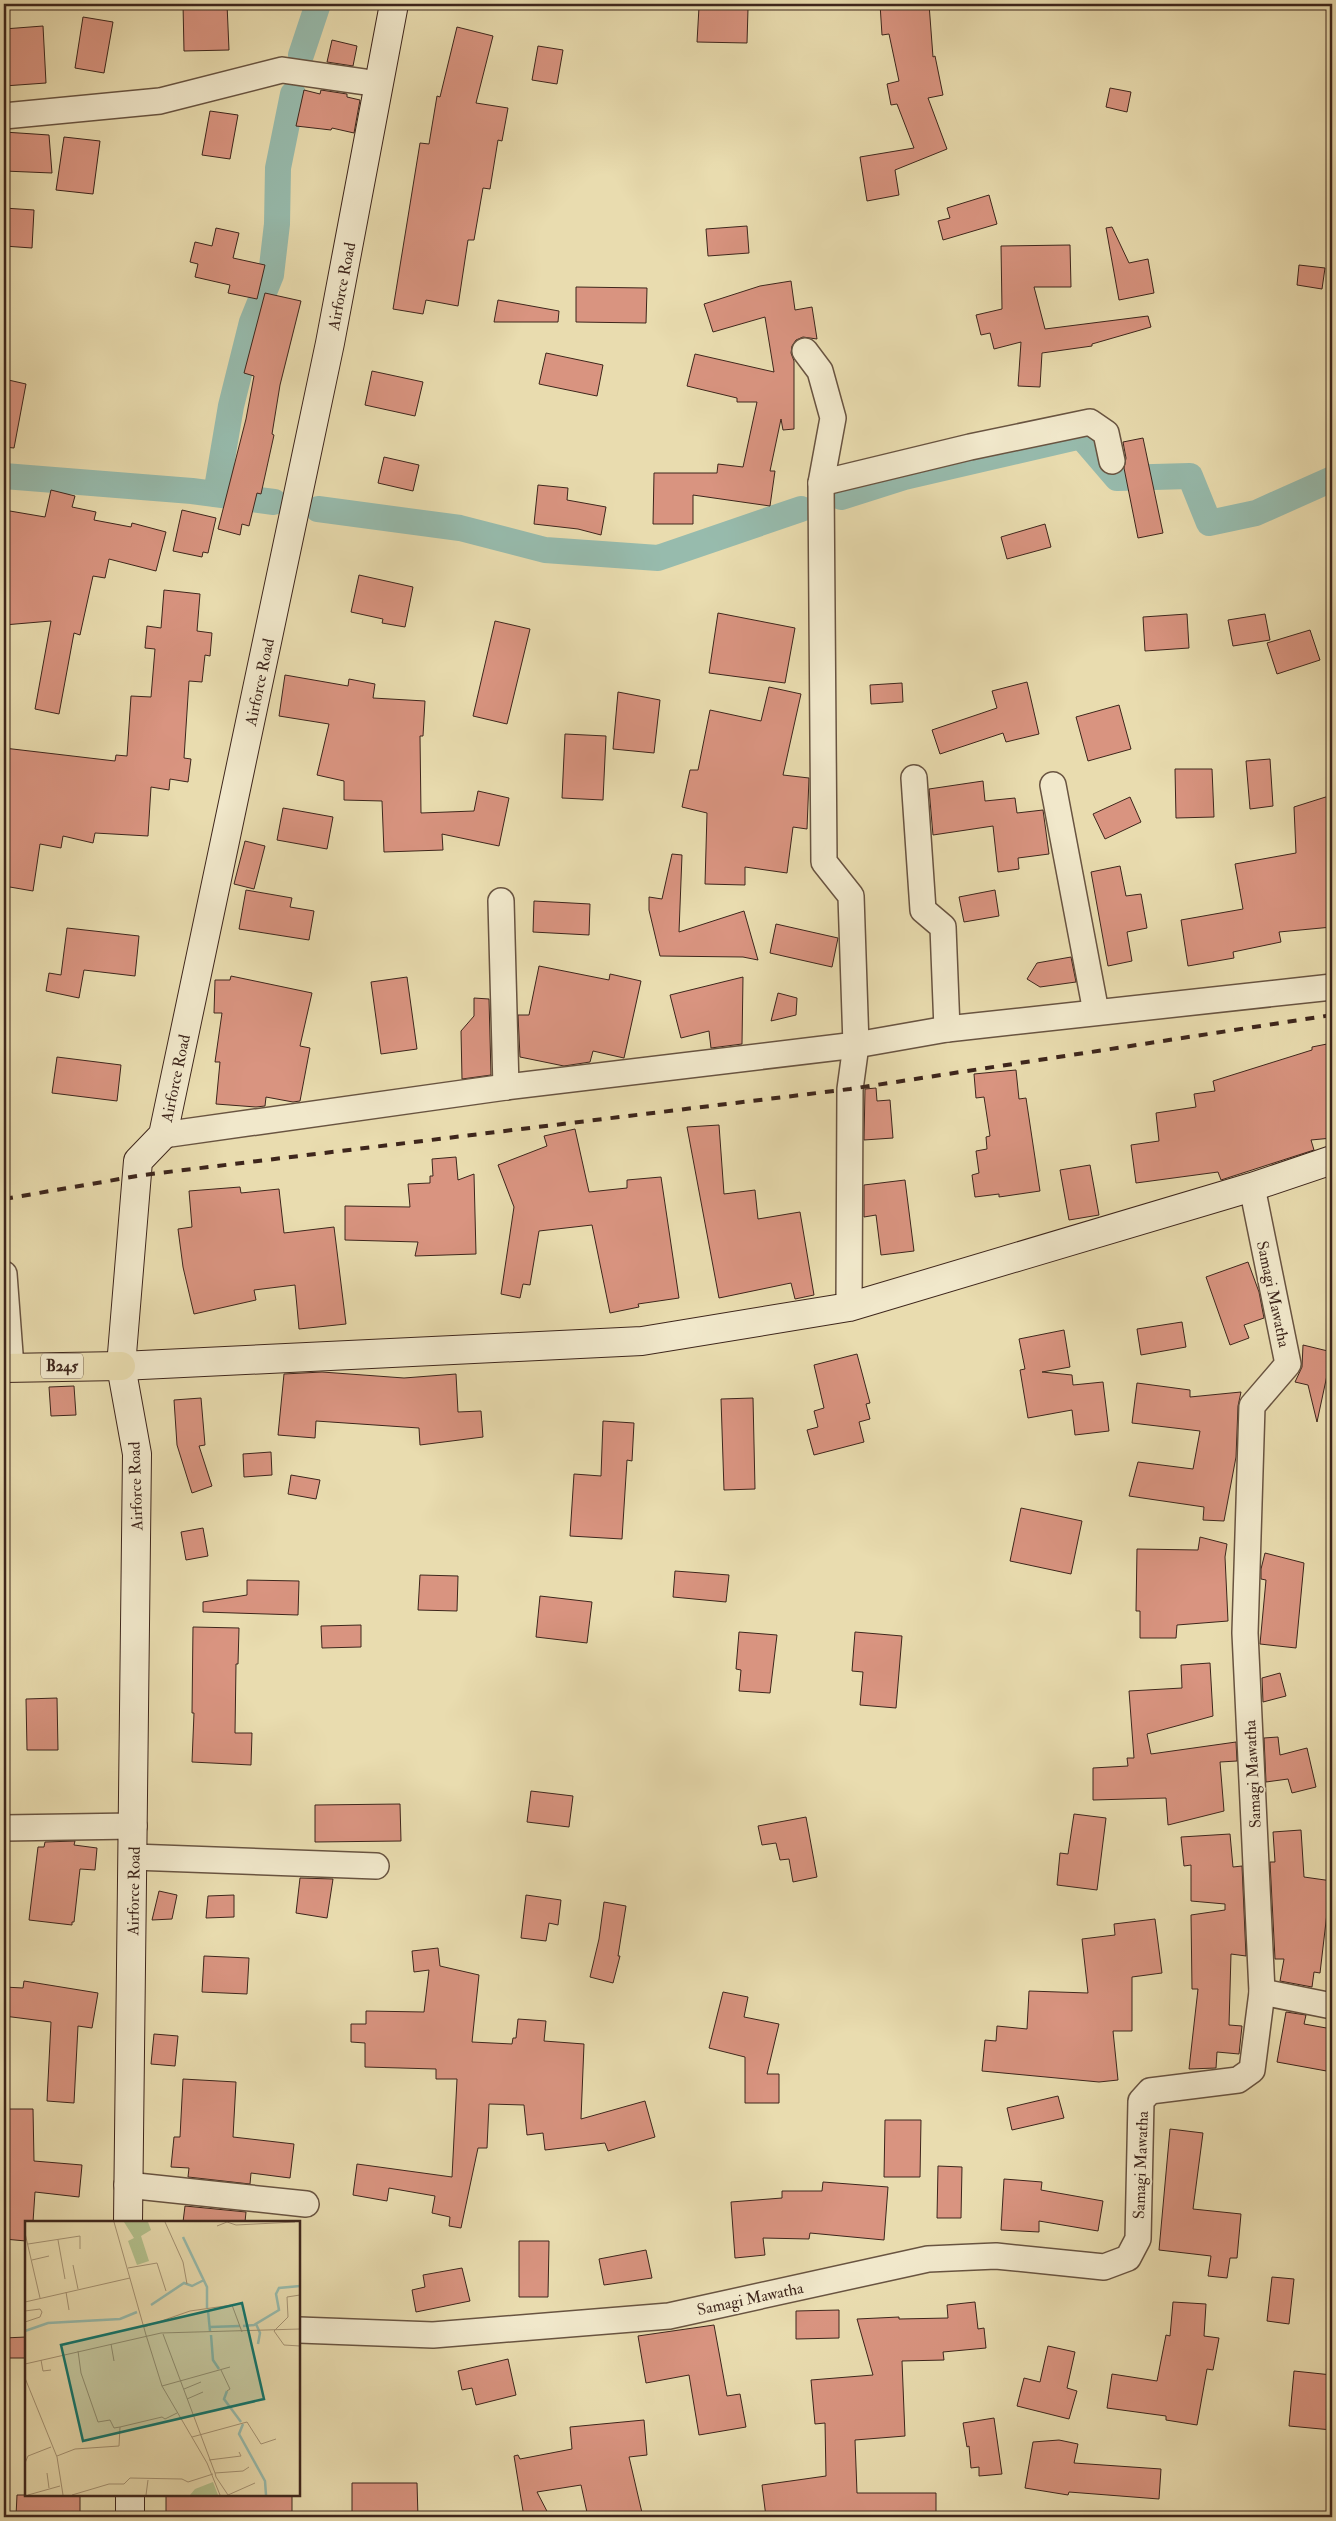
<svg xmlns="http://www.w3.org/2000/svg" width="1336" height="2521" viewBox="0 0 1336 2521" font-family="'IM FELL Double Pica',serif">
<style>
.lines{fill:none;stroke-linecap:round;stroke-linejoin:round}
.canal{stroke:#97bbad;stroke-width:26}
.building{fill:#d99480;stroke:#3e261c}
.street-casing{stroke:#695441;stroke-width:28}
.secondary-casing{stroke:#3e261c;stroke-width:30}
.primary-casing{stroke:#3e261c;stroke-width:30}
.street{stroke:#f1e8cb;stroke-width:25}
.secondary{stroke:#f1e8cb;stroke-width:28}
.primary{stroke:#e9dcaf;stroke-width:28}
.rail{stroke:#3e261c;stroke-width:4;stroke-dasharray:9 9;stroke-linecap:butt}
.labels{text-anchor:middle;stroke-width:4;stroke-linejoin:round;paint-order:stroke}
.shield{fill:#f1e8cb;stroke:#746050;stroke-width:1}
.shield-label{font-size:15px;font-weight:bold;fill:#3e261c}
.street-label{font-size:16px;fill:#3e261c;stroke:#f1e8cb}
.inset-river{fill:none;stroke:#97bbad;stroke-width:2.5}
.inset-road{fill:none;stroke:#a59374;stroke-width:1}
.view{fill:#0f766e;fill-opacity:0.15;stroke:#0f766e;stroke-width:2.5}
.inset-edge{fill:none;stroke:#3e261c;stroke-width:2.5}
</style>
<rect width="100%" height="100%" fill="#e9dcaf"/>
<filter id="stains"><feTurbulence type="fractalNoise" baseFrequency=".004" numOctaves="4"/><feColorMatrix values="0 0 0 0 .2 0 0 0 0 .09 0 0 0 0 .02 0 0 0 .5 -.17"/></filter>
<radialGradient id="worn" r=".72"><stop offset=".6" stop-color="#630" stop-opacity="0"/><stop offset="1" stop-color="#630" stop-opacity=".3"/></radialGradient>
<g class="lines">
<g class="canal">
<path d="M301,55L318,4"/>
<path d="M4,476L192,491L274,502"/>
<path d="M216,494L231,406L252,322L271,275L277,224L278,168L293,94"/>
<path d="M841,497L904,477L1081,436L1117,478L1190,476L1209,523L1256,513L1332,479"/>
<path d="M318,509L460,528L545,550L658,558L801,509"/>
</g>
</g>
<g class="building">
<path d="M183,4H227L229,50L184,51Z"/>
<path d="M880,4H929L933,57L935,56L943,95L928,98L947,149L895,170L899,195L867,201L860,157L914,148L897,104L891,105L887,84L899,81L889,34L882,35Z"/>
<path d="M699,7L748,9L747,43L697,42Z"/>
<path d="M83,17L113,22L104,73L75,68Z"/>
<path d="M43,26L46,83L4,86V29Z"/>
<path d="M457,27L493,36L476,103L508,108L502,141L498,140L490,189L483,188L474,240H468L458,306L426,300L423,314L393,309L420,143L429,144L437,96L440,97Z"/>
<path d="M332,40L357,46L353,66L327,62Z"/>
<path d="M538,46L563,50L557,84L532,80Z"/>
<path d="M1110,88L1131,92L1127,112L1106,107Z"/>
<path d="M304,90L320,94L321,90L347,94V97L360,100L354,133L332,128L331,130L296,126Z"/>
<path d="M210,111L238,115L230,159L202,155Z"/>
<path d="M4,132L49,135L52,173L4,171Z"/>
<path d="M64,137L100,141L93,194L56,190Z"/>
<path d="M989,195L997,224L943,240L938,221L950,218L947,208Z"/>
<path d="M4,208L34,210L32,248L4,246Z"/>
<path d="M747,226L749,253L708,256L706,229Z"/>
<path d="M1112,227L1129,263L1148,259L1154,293L1119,300L1106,228Z"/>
<path d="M216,228L239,233L233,258L265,265L257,299L228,293L230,285L195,277L198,264L190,262L195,242L212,246Z"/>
<path d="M1070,245L1071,287H1034L1045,329L1148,316L1151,327L1092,344V346L1042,353L1040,387L1018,386L1021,342L994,349L990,333L981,335L976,315L1002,309L1001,246Z"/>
<path d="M1299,265L1325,268L1322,289L1297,285Z"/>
<path d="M791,281L795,310L812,307L817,339L803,337L796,340L792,346L791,353L794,361V429L783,430L781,419L770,471H775L770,506L693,495V524H653L654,473H717L718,464L743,467L757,402H737V398L687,386L695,354L774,372L765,317L713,332L704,304L760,286Z"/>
<path d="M576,287L647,288L646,323L576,322Z"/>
<path d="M265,293L301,301L280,385L272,434L274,435L261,494L257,493L249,526L242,524L240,535L218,529L246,419L254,376L244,373Z"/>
<path d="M498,300L559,311L558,322H494Z"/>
<path d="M546,353L603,365L597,396L539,384Z"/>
<path d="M372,371L423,382L415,416L365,405Z"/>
<path d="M4,379L26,384L14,448L4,447Z"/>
<path d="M1143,438L1163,533L1138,538L1124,468L1126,458L1123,442Z"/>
<path d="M384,457L419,465L413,491L378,483Z"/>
<path d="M538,485L568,488L567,500L606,507L601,535L578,529L534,524Z"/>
<path d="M51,490L75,496L72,507L96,512L94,520L131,527L132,523L166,532L156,571L109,559L105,578L93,576L80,635L74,633L59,714L35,709L51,621L4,625V510L45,517Z"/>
<path d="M182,510L216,518L208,553L203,552L202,557L173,551Z"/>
<path d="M1045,524L1051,547L1007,559L1001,537Z"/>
<path d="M359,575L413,587L405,627L382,623L383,619L351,612Z"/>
<path d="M164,590L200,594L197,631L212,633L210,656L205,655L202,682L189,681L184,758L191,759L188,782L170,779L169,790L151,787L148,836L95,833L93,843L63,836L61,848L40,844L33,891L4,886V831L9,805H4V748L115,761L116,755L127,756L131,696L151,697L155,649L145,648L147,626L161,628Z"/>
<path d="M718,613L795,628L785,683L709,673Z"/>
<path d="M1187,614L1189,648L1145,651L1143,617Z"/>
<path d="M1265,614L1270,640L1233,646L1228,620Z"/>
<path d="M495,621L530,629L507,724L473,716Z"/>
<path d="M1310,630L1320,660L1277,674L1267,643Z"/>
<path d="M285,675L348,686L349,679L375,684L373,698L425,701L423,736H420L421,813L474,811L478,791L509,798L499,846L442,834L443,850L384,852L382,801L344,800V781L317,775L329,724L279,716Z"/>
<path d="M1027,682L1039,734L1006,742L1003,733L940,754L932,730L997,708L992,691Z"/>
<path d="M902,683L903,702L871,704L870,685Z"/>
<path d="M769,687L801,694L783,775L809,778L807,829L793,827L787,873L745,867V885L705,884L707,813L682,807L690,770H698L710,710L761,721Z"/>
<path d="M618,692L660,700L654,753L613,749Z"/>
<path d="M1119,705L1131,749L1088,761L1076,717Z"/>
<path d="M565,734L606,736L603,800L562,798Z"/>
<path d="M1270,759L1273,806L1250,809L1246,761Z"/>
<path d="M1175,769H1212L1214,817L1176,818Z"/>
<path d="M983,781L985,801L1015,798L1017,813L1043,810L1049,854L1018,858L1019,869L998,872L993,826L933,835L929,789Z"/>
<path d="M1332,795V881H1330L1332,927L1279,932L1281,942L1233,952L1234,958L1188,966L1181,920L1243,909L1235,864L1296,853L1294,807Z"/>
<path d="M1130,797L1141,822L1105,839L1093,814Z"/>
<path d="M283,808L333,817L327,849L277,840Z"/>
<path d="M245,841L265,846L254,889L234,884Z"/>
<path d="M672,854L682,855L679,932L744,911L758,960L743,957L660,956L649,910V897L662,899Z"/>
<path d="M1120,866L1126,896L1141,894L1147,928L1127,932L1132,961L1108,966L1091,872Z"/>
<path d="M246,890L292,898L290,907L314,911L309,940L239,929Z"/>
<path d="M995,890L999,916L964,922L959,897Z"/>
<path d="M534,901L590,904L589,935L533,932Z"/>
<path d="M776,924L838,938L832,967L770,953Z"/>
<path d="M67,928L139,936L135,976L84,970L79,998L46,991L49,973L61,975Z"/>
<path d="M1071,957L1076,982L1040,987L1027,979L1037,963Z"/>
<path d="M539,966L609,980L610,974L641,981L624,1058L593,1051L590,1062L564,1066L520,1057L518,1015H529Z"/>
<path d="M231,976L312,993L300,1046L310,1048L300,1101L293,1102L266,1097L265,1106L256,1107L216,1104L220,1062H215L222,1013H214L215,980H230Z"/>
<path d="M407,977L417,1049L381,1054L371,982Z"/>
<path d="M743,977L742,1044L711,1048L709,1031L681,1038L670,995Z"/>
<path d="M778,993L797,998L796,1015L771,1021Z"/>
<path d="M474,998L489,999L491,1075L462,1079L461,1031L474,1016Z"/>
<path d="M1332,1043V1138L1311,1140L1314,1150L1221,1180L1218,1172L1136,1183L1131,1145L1159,1141L1156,1113L1196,1107L1194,1094L1215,1091L1213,1081L1312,1050V1047Z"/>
<path d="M57,1057L121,1065L117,1101L52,1093Z"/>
<path d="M1016,1070L1019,1099L1026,1098L1040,1191L999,1197V1194L975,1197L972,1175L979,1173L976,1151L987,1149L986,1137L990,1136L984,1097L976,1098L974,1074Z"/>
<path d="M876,1088L877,1101L890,1100L893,1138L864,1140L865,1089Z"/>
<path d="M719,1125L724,1194L755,1190L758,1219L800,1212L814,1295L795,1299L791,1283L719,1298L687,1127Z"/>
<path d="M575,1129L589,1192L627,1188V1180L661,1177L679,1298L638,1304L639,1307L610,1313L592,1225L539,1231L530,1285L523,1284L520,1298L501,1294L514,1207L498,1165L547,1146L544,1136Z"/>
<path d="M456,1157L458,1180L474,1174L476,1254L415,1256L418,1242L345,1240V1206L410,1207L408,1184L430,1183V1176H433L432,1159Z"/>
<path d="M1090,1165L1099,1215L1069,1220L1060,1170Z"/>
<path d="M905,1180L914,1251L881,1255L876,1215L864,1217V1185Z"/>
<path d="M240,1187L241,1193L279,1189L284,1233L334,1227L346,1324L299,1329L295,1285L254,1290L256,1300L194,1314L183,1267L178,1229L192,1227L189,1191Z"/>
<path d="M1248,1262L1259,1292L1264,1318L1244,1325L1249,1338L1230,1345L1206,1277Z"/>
<path d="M1182,1322L1186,1347L1141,1355L1137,1329Z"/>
<path d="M1064,1330L1070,1367L1042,1372L1072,1375L1073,1385L1103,1382L1109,1431L1075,1435L1072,1410L1028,1418L1020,1370L1025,1369L1019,1339Z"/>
<path d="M1303,1345L1332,1352L1317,1422L1308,1385L1295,1382L1302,1367Z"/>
<path d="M857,1354L870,1403L866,1404L870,1419L859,1422L864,1442L814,1455L807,1430L818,1427L814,1411L824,1408L814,1365Z"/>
<path d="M322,1372L404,1378L456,1374L458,1412L481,1411L483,1437L420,1445L419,1428L316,1421L315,1438L278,1435L284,1374Z"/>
<path d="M1137,1383L1190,1390V1397L1241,1392L1238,1406L1236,1457L1224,1521L1203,1520L1204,1507L1129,1496L1138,1462L1193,1469L1200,1431L1132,1423Z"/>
<path d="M74,1386L76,1415L51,1416L49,1387Z"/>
<path d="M201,1398L205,1445L199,1446L212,1486L192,1493L177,1445L174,1400Z"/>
<path d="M753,1398L755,1489L724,1490L721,1399Z"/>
<path d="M603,1421L634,1423L632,1461L627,1460L622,1539L570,1536L574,1474L601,1476Z"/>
<path d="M271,1452L272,1475L244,1477L243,1454Z"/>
<path d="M291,1475L320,1480L316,1499L288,1494Z"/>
<path d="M1021,1508L1082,1521L1071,1574L1010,1561Z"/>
<path d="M203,1528L208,1556L186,1560L181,1532Z"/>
<path d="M1200,1537L1227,1544L1225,1557L1228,1621L1177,1625L1176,1638H1140V1611H1136L1137,1549L1198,1550Z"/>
<path d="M1265,1553L1304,1563L1296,1648L1260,1644L1266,1580L1261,1579V1569Z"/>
<path d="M675,1571L729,1575L726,1602L673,1597Z"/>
<path d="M420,1575L458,1576L457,1611L418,1610Z"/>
<path d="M247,1580L299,1581L298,1615L203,1612V1602L247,1595Z"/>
<path d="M540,1596L592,1602L587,1643L536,1637Z"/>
<path d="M361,1625V1647L322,1648L321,1626Z"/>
<path d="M193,1627L239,1628L238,1664H236L235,1733H252L251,1765L192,1762L194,1713H192Z"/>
<path d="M739,1632L777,1635L770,1693L739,1691L741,1670L736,1669Z"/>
<path d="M855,1632L902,1636L896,1708L860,1705L863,1672L852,1671Z"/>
<path d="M1210,1663L1213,1716L1147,1734L1151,1754L1236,1742L1237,1761L1220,1762L1224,1811L1168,1825L1166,1798L1093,1800V1768L1128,1766L1127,1758H1134L1129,1691L1182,1688L1181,1665Z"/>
<path d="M1280,1673L1286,1696L1263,1702L1262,1678Z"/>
<path d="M57,1698L58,1750H27L26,1699Z"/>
<path d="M1278,1737L1280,1755L1307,1748L1316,1787L1292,1793L1288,1779L1266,1782L1264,1738Z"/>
<path d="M531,1791L573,1796L569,1827L527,1822Z"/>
<path d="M400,1804L401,1841L315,1842V1805Z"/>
<path d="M1074,1814L1106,1818L1097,1890L1057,1885L1060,1853L1068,1854Z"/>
<path d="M806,1817L817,1877L793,1882L789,1859L780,1860L776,1843L762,1845L758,1826Z"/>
<path d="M1301,1830L1304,1877L1332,1881V1914L1327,1913L1320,1973L1314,1972L1312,1987L1280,1981L1284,1959H1275L1270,1862H1275L1273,1832Z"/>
<path d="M1230,1834L1233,1867L1242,1866L1246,1956L1231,1954L1229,2025L1242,2026L1239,2054L1217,2052L1216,2068L1189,2069L1198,1989H1192L1191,1915L1225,1910V1904L1191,1901V1865L1184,1866L1181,1837Z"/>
<path d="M75,1841L74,1845L97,1848L95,1870L80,1869L74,1922H72V1925L29,1920L38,1847H44L45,1842Z"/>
<path d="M300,1878L333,1879L327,1918L296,1913Z"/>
<path d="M159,1891L177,1895L172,1919L152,1920Z"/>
<path d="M234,1895V1917L206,1918L208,1896Z"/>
<path d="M526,1895L561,1900L558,1925L549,1923L546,1941L521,1938Z"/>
<path d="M604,1902L626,1906L618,1956H620L613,1983L590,1977L599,1939Z"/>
<path d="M1155,1919L1162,1973L1132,1977V2031H1113L1118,2080L1099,2082L982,2071L985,2040L996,2041L997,2026L1027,2029L1029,1991L1088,1993L1082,1939L1115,1935L1114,1924Z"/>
<path d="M438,1948L440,1966L479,1975L472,2042L512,2044L513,2038H516L518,2019L546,2021L544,2041L584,2044L581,2119L645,2101L655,2137L608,2151L605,2143L545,2150L543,2133L527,2135L524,2105L489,2104L487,2148H478L461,2228L449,2226L450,2217L432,2213L435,2196L389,2188L387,2201L353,2195L357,2164L452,2177L457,2079H436V2069L365,2067V2043L351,2042V2024H366V2011L424,2012L429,1970L414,1972L412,1951Z"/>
<path d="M204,1956L249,1958L247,1994L202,1992Z"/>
<path d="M24,1981L98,1993L92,2028L78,2026L74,2103L47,2101L51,2022L4,2016V1987L23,1988Z"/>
<path d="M723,1992L748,1997L744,2017L779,2024L767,2074H779V2103H745V2057L709,2048Z"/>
<path d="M1286,2012L1306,2015L1304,2024L1332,2029V2072L1277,2062Z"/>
<path d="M154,2034L178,2036L175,2066L151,2064Z"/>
<path d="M183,2079L236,2082L233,2137L294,2144L290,2178L251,2173L250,2184L188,2177L189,2168L171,2167L174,2137H180Z"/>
<path d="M1058,2096L1064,2118L1012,2130L1007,2108Z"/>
<path d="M4,2109H33L34,2161L82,2165L79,2197L35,2192L33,2222H26V2241L4,2239Z"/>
<path d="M885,2120H921L920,2177H884Z"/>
<path d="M1170,2129L1203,2133L1193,2209L1241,2214L1237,2258H1230L1227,2278L1208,2276L1211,2256L1159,2250Z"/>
<path d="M938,2166L962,2167L961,2218H937Z"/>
<path d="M1004,2179L1042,2182L1041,2190L1103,2201L1098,2231L1039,2221V2232L1001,2230Z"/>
<path d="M823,2182L888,2187L884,2240L810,2233L809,2239L763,2238L765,2255L735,2258L731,2202L782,2198V2191H822Z"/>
<path d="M185,2206L246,2212L245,2222H183Z"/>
<path d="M519,2241H549L548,2297H519Z"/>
<path d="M646,2250L652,2278L604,2285L599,2259Z"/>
<path d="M462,2268L470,2301L416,2312L412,2290L425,2287L423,2275Z"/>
<path d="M1272,2277L1294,2279L1289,2324L1267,2321Z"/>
<path d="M975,2302L978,2329L984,2328L986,2348L943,2352L944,2360L902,2361L905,2436L855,2440L857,2493H936V2517H766L762,2485L826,2476L825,2423L815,2424L811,2380L873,2375L857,2319L899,2317V2319L948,2318L947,2305Z"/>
<path d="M1173,2302L1206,2304L1204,2336L1219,2338L1213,2370L1207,2369L1197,2425L1166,2420V2416L1107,2408L1112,2374L1157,2381L1166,2335L1170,2336Z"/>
<path d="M839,2310V2338L796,2339V2311Z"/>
<path d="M714,2325L727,2396L740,2394L746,2427L699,2435L689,2375L646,2383L638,2336Z"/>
<path d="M26,2337V2358H4V2338Z"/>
<path d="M1048,2346L1075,2352L1067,2388L1077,2391L1069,2419L1017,2406L1024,2378L1040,2382Z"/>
<path d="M508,2359L516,2395L476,2405L472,2388L462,2390L458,2371Z"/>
<path d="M1294,2371L1332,2375V2430L1289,2426Z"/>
<path d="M994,2418L1002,2474L979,2476V2467L971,2468L969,2446L967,2447L963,2423Z"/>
<path d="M644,2420L647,2455L629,2457L643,2517H588L581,2485L537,2492L550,2517H524L514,2456L518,2455L520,2459L572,2449L570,2427Z"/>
<path d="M1059,2440L1078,2444L1074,2463L1161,2469L1159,2499L1069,2492L1068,2495L1025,2488L1033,2442Z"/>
<path d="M352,2483H417L418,2517H352Z"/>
<path d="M17,2495H80V2517L16,2516Z"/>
<path d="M292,2495V2517H166V2496Z"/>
</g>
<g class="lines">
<g class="street-casing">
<g id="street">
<path d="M4,116L160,101L282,70L379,84"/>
<path d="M805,351L820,371L833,418L821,483L824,862L851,896L856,1045L850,1089L849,1307"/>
<path d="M821,483L970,447L1090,422L1106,433L1112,461"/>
<path d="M914,778L923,910L943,927L947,1029"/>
<path d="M1053,785L1096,1012"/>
<path d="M501,901L506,1087"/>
<path d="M163,1135L506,1087L856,1045L947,1029L1332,987"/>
<path d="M4,1274L11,1367"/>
<path d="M4,1828L134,1826"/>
<path d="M133,1857L376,1866"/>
<path d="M1262,1992L1332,2006"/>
<path d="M127,2185L306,2204"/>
<path d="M299,2330L433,2335L669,2316L928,2259L996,2256L1104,2267L1128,2258L1138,2239L1141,2101L1150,2091L1238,2080L1252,2070L1262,1992L1245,1633L1252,1406L1288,1364L1252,1187"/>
</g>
</g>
<g class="secondary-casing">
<g id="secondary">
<path d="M121,1366L642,1341L849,1307L1252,1187L1332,1160"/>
<path d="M128,2222L137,1454L121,1366L138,1161L163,1135L330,343L394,4"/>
<path d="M130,2495V2517"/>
</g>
</g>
<g class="primary-casing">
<path id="primary" d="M4,1368L121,1366"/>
</g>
<use href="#street" class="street"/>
<use href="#secondary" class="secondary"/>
<use href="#primary" class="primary"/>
<path class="rail" d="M4,1199L143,1175L850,1089L1332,1015"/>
</g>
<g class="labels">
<rect class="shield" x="41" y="1353.5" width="42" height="25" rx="4"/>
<g class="shield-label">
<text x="62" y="1371">B245</text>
</g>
<g class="street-label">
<text transform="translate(341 286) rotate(-79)" y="6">Airforce Road</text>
<text transform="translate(259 682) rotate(-78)" y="6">Airforce Road</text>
<text transform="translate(175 1078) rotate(-78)" y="6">Airforce Road</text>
<text transform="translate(1274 1294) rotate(78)" y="6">Samagi Mawatha</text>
<text transform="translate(135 1486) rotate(-92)" y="6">Airforce Road</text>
<text transform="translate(1252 1774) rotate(-93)" y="6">Samagi Mawatha</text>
<text transform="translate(133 1891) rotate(-89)" y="6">Airforce Road</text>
<text transform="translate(1140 2165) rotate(-88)" y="6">Samagi Mawatha</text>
<text transform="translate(750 2298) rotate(-12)" y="6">Samagi Mawatha</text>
</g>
</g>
<g transform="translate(25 2221)">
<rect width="275" height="275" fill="#e9dcaf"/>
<path d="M99,1H123L126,9L116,15L124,40L112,44L103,20L109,17ZM188,261L193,274H165L170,268Z" fill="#b3c18d"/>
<path class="inset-river" d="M158,16L182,66V87M126,84L159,62L167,65L179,59M183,90L185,110M231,103L235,112L233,123M218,105L229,104L254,89L251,73L254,67L275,65M185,106L215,105M0,110L23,102L95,98L112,91M186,114L188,139L194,148M202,170L199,178L216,201M218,203L214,213L240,260L241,274"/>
<path class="inset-road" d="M89,1L121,114M140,1L158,41L162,63M192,5L202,1L211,4L270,1M0,12L15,77M33,19L40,58M3,23L55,15V28M7,39L24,35M48,44L53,68M103,47L132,42L141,70M41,71L44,89M275,74L262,76L263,96L249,110L259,124L275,125M0,81L105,57M0,90L15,88L17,91L15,96L0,101M119,106L165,90L207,84L217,111M138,113L190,252M121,114L137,165L182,242L195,274M86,123L89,140M53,130L56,152L73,201L85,199L89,207L95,206L137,196L140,198L152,192M16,139L18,150L26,149M0,143L136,112L275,108M196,149L205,168L202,170M0,157L32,236L38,274M137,165L205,146M159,168L176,161M162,178L178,171M167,216L222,201L236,223L251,218M32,235L50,228L94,225L95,206M184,239L216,235L214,231M0,242L3,235L26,226M22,252L24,267M191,256L190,252L218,250L224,246M191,256L203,274M3,274L35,265M47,274L84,263H99L105,257L157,258L163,261L188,253M121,274L123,259M203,274L230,262"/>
<path class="view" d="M217,82L239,178L58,220L36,124Z"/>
<rect width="275" height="275" class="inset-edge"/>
</g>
<rect width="1336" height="2521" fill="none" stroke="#e9dcaf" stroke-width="20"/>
<rect x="5" y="5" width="1326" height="2511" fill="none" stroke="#3e261c" stroke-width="2.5"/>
<rect x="10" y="10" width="1316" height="2501" fill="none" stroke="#3e261c"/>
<rect width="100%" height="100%" filter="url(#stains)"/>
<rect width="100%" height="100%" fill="url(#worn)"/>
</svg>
